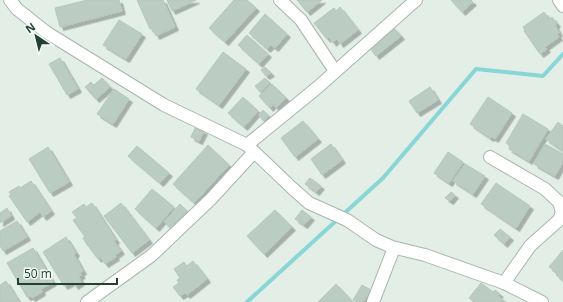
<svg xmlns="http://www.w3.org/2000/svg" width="563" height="302" viewBox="0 0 563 302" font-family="'Open Sans',sans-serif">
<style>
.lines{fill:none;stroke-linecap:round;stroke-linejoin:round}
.stream{stroke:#88d6d5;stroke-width:4}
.building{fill:#bbccc2;stroke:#b5c8bd;filter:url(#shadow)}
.minor-casing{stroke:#a5b7ad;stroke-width:14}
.minor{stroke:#fff;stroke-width:12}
</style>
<defs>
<filter id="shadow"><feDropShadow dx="3.5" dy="3.5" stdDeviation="0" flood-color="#0004"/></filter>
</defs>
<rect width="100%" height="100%" fill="#e3eee7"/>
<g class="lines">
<path class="stream" d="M247,302L383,178L476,69L543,76L563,54"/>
</g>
<g class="building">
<path d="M87,0H119L122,11L60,27L55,8Z"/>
<path d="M137,0H163L175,27L156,36L152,28L150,29Z"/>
<path d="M167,0H196L172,11Z"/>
<path d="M234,0H247L256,8L225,42L209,28Z"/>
<path d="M297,0H322L307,12Z"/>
<path d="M451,0H471L473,2L462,12Z"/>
<path d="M340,7L358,30L340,44L337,39L333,43L329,37L327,39L314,23L334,8L336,11Z"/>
<path d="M544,12L549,19L552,17L557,24L555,25L559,33L557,34L559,37L545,47L547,49L540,54L524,31L525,30L523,27Z"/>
<path d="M265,14L287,34L275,48L271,45L267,49L249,33Z"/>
<path d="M119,20L142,34L126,59L103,45Z"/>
<path d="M394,28L401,36L376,56L369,47Z"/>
<path d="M247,35L268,54L259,64L238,45Z"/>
<path d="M223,52L246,69L219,105L196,89Z"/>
<path d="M60,58L78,89L67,95L49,64Z"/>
<path d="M265,67L271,73L266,76L261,70Z"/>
<path d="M102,78L110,87L96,99L85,87L91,82L94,85Z"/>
<path d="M265,78L270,83L260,92L255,86Z"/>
<path d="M272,84L286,98L276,108L273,104L270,108L259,96Z"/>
<path d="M430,87L438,100L417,113L409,101Z"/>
<path d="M114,89L129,99L113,124L97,114Z"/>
<path d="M243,97L258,111L244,127L228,113Z"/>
<path d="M488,97L512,113L495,139L492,137L490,138L470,124Z"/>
<path d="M263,110L269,116L264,121L258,115Z"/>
<path d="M523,114L548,129L529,161L509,149L510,146L506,143Z"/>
<path d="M303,121L318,139L295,157L281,138Z"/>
<path d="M558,122L563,126V151L546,139Z"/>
<path d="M195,128L204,131L199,141L191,137Z"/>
<path d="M331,144L342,160L322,175L311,159Z"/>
<path d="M545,144L563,154V162L555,176L534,164Z"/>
<path d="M208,145L229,165L194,203L173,184Z"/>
<path d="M137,146L169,173L160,183L128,156Z"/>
<path d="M48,147L69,182L50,193L29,159Z"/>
<path d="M448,152L463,162L449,183L434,173Z"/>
<path d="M465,164L485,176L473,194L453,181Z"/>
<path d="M310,178L321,186L316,192L305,184Z"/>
<path d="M31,181L51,211L43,217L40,212L27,222L9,196L11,195L9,192L19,186L20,188Z"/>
<path d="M496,183L530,206L516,228L481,204Z"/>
<path d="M152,189L174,207L156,228L135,209Z"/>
<path d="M451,192L455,195L450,201L445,198Z"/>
<path d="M92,203L116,240L114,241L121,251L115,255L116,257L105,264L100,257L98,259L86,243L83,238L85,237L73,220L77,218L72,212L84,204L86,207Z"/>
<path d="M121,203L149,240L132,253L104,216Z"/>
<path d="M180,204L187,211L171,228L164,222Z"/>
<path d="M7,208L11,216L0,223V213Z"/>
<path d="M275,210L292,227L264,254L247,236Z"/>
<path d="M302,210L311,217L304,225L295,219Z"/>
<path d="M17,221L27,237L3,251L0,246V231Z"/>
<path d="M500,229L510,237L504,244L494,235Z"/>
<path d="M66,237L76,253L74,255L83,271L80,273L82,275L79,276L81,282L75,286L72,282L64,286L43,252Z"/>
<path d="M33,248L53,282L41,289L42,292L32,298L30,296L27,297L7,263Z"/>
<path d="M563,250V281L556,275L558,273L549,267Z"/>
<path d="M193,261L207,279L187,295L185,293L180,296L173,287L179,283L177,280L180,278L174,269L184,262L187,266Z"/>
<path d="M6,281L19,302H0V285Z"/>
<path d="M481,283L493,292L495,290L500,294L498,296L506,302H474L469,298Z"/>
<path d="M336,284L353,302H318Z"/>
<path d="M362,285L371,290L363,302H357L353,300Z"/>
</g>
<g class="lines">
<g class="minor-casing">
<g id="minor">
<path d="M10,0L17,9L46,32L164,105L247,145L292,188L309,203L347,220L376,240L392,247L425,255L504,283L542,302"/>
<path d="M280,0L301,20L335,71"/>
<path d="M559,0L563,6"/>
<path d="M247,145L318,87L416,0"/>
<path d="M490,157L545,189L559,202L562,212L559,220L530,246L504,283"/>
<path d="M87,302L151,256L211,199L254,152"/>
<path d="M373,302L394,248"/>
</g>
</g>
<use href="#minor" class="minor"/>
</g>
<g transform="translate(36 36) rotate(325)" stroke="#f4faf6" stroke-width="3" paint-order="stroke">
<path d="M0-3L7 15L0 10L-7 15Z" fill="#214133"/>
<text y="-6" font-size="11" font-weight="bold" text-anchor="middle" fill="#214133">N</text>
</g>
<path d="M18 278v6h99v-6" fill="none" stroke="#214133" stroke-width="2"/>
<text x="24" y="278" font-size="12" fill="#214133" stroke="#f4faf6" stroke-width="3" paint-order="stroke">50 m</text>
</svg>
